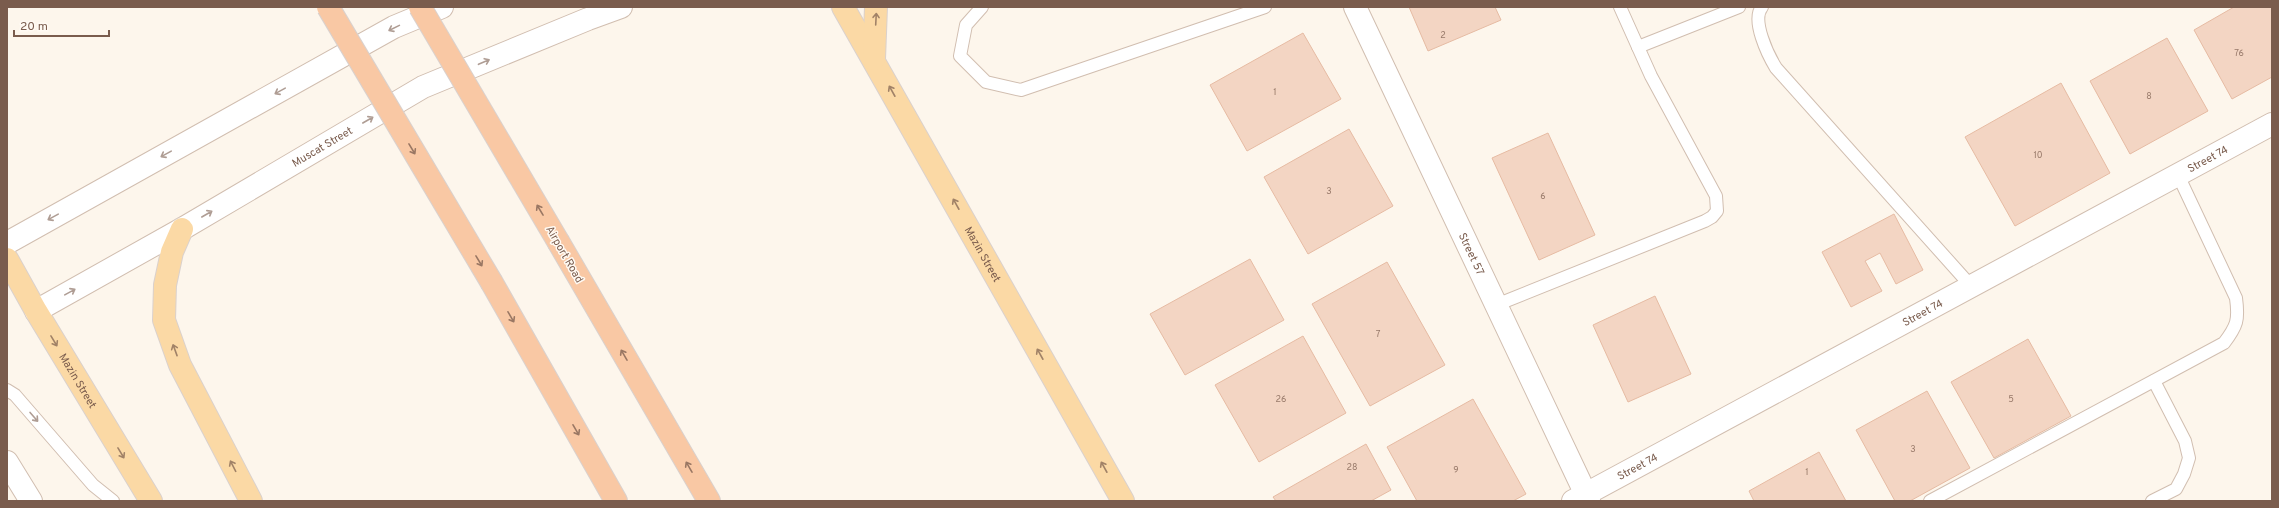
<svg xmlns="http://www.w3.org/2000/svg" width="2279" height="508" viewBox="0 0 2279 508" font-family="Overpass,sans-serif">
<style>
.building{fill:#f3d5c3;stroke:#e6bba3}
.lines{fill:none;stroke-linecap:round;stroke-linejoin:round}
.service-casing{stroke:#d1beb0;stroke-width:14}
.minor-casing{stroke:#d1beb0;stroke-width:24}
.tertiary-casing{stroke:#d1beb0;stroke-width:24}
.primary-casing{stroke:#dad1cd;stroke-width:24}
.trunk-casing{stroke:#dad1cd;stroke-width:24}
.service{stroke:#fff;stroke-width:12}
.minor{stroke:#fff;stroke-width:22}
.tertiary{stroke:#fff;stroke-width:22}
.primary{stroke:#fbd9a5;stroke-width:22}
.trunk{stroke:#f9c8a4;stroke-width:22}
.trunk-bridge-casing{stroke:#dad1cd;stroke-width:24;stroke-linecap:butt}
.trunk-bridge{stroke:#f9c8a4;stroke-width:22}
.oneway{stroke:#a18267}
.oneway2{stroke:#af9d94}
.oneway3{stroke:#9a7763}
.labels{text-anchor:middle;stroke-width:3;stroke-linejoin:round;paint-order:stroke}
.number-label{font-size:9px;fill:#987a6a}
.street-label{font-size:11px;fill:#7a5c4d;stroke:#fffaf3}
</style>
<rect width="100%" height="100%" fill="#fdf6ec"/>
<g class="building">
<path d="M1409,7H1495L1501,20L1428,51Z"/>
<path d="M2234,7H2272V77L2232,99L2194,30Z"/>
<path d="M1303,33L1341,99L1247,151L1210,85Z"/>
<path d="M2167,38L2208,111L2130,154L2090,81Z"/>
<path d="M2061,83L2110,173L2015,226L1965,137Z"/>
<path d="M1349,129L1393,206L1308,254L1264,177Z"/>
<path d="M1548,133L1595,235L1539,260L1492,158Z"/>
<path d="M1894,214L1923,270L1896,284L1880,253L1865,261L1882,291L1851,307L1822,252Z"/>
<path d="M1250,259L1284,320L1185,375L1150,314Z"/>
<path d="M1387,262L1445,365L1370,406L1312,304Z"/>
<path d="M1655,296L1691,374L1628,402L1593,325Z"/>
<path d="M1303,336L1346,413L1259,462L1215,385Z"/>
<path d="M2028,339L2071,416L1994,458L1951,382Z"/>
<path d="M1927,391L1970,468L1910,501H1895L1856,430Z"/>
<path d="M1473,399L1526,494L1513,501H1417L1387,447Z"/>
<path d="M1366,444L1391,490L1371,501H1276L1273,497Z"/>
<path d="M1819,452L1846,501H1754L1749,491Z"/>
</g>
<g class="lines">
<g class="service-casing">
<g id="service">
<path d="M982,7L966,25L960,56L986,82L1021,90L1265,7"/>
<path d="M1762,7C1751,20 1768,55 1776,68L1971,286"/>
<path d="M1638,47L1739,7"/>
<path d="M1496,305L1705,221L1712,217L1717,211L1716,196L1651,76L1620,7"/>
<path d="M7,390L15,395L93,485L113,501"/>
<path d="M1930,501L2224,343C2237,326 2239,320 2236,298L2178,175"/>
<path d="M2152,501L2176,489L2184,474L2189,458L2185,441L2154,381"/>
</g>
</g>
<g class="minor-casing">
<g id="minor">
<path id="s1" d="M1355,7L1589,501"/>
<path d="M7,462L31,501"/>
<path id="s2" d="M1573,501L2272,124"/>
</g>
</g>
<g class="tertiary-casing">
<g id="tertiary">
<path d="M7,243L394,27L442,7"/>
<path id="s3" d="M36,311L182,229L423,87L588,19L621,7"/>
</g>
</g>
<g class="primary-casing">
<g id="primary">
<path id="s4" d="M843,7L1123,501"/>
<path d="M874,59L876,7"/>
<path d="M182,229L172,252L165,285L164,320L180,365L251,501"/>
<path id="s5" d="M7,259L36,311L151,501"/>
</g>
</g>
<g class="trunk-casing">
<g id="trunk">
<path d="M559,243L709,501"/>
<path d="M492,283L616,501"/>
</g>
</g>
<use href="#service" class="service"/>
<use href="#minor" class="minor"/>
<use href="#tertiary" class="tertiary"/>
<use href="#primary" class="primary"/>
<use href="#trunk" class="trunk"/>
<g class="trunk-bridge-casing">
<g id="trunk-bridge">
<path d="M328,7L492,283"/>
<path d="M420,7L559,243"/>
</g>
</g>
<use href="#trunk-bridge" class="trunk-bridge"/>
</g>
<defs><path id="oneway-shaft" d="M-6 0H5M1.5-3L5.5 0L1.5 3" fill="none" stroke-width="1.6" stroke-linecap="round" stroke-linejoin="round"/></defs>
<g class="oneway">
<use href="#oneway-shaft" transform="translate(876 19) rotate(-87)"/>
<use href="#oneway-shaft" transform="translate(892 91) rotate(-119)"/>
<use href="#oneway-shaft" transform="translate(956 204) rotate(-119)"/>
<use href="#oneway-shaft" transform="translate(54 341) rotate(59)"/>
<use href="#oneway-shaft" transform="translate(175 350) rotate(-110)"/>
<use href="#oneway-shaft" transform="translate(1040 354) rotate(-119)"/>
<use href="#oneway-shaft" transform="translate(121 453) rotate(59)"/>
<use href="#oneway-shaft" transform="translate(233 466) rotate(-117)"/>
<use href="#oneway-shaft" transform="translate(1104 467) rotate(-119)"/>
</g>
<g class="oneway2">
<use href="#oneway-shaft" transform="translate(394 28) rotate(154)"/>
<use href="#oneway-shaft" transform="translate(484 62) rotate(-23)"/>
<use href="#oneway-shaft" transform="translate(280 91) rotate(151)"/>
<use href="#oneway-shaft" transform="translate(368 120) rotate(-30)"/>
<use href="#oneway-shaft" transform="translate(166 154) rotate(151)"/>
<use href="#oneway-shaft" transform="translate(207 214) rotate(-30)"/>
<use href="#oneway-shaft" transform="translate(53 217) rotate(151)"/>
<use href="#oneway-shaft" transform="translate(70 292) rotate(-29)"/>
<use href="#oneway-shaft" transform="translate(34 417) rotate(49)"/>
</g>
<g class="oneway3">
<use href="#oneway-shaft" transform="translate(412 149) rotate(59)"/>
<use href="#oneway-shaft" transform="translate(540 210) rotate(-121)"/>
<use href="#oneway-shaft" transform="translate(479 261) rotate(59)"/>
<use href="#oneway-shaft" transform="translate(511 317) rotate(60)"/>
<use href="#oneway-shaft" transform="translate(624 355) rotate(-120)"/>
<use href="#oneway-shaft" transform="translate(576 430) rotate(60)"/>
<use href="#oneway-shaft" transform="translate(689 467) rotate(-120)"/>
</g>
<g class="labels">
<g class="number-label">
<text x="1443" y="38">2</text>
<text x="2239" y="56">76</text>
<text x="1275" y="95">1</text>
<text x="2149" y="99">8</text>
<text x="2038" y="158">10</text>
<text x="1329" y="194">3</text>
<text x="1543" y="199">6</text>
<text x="1378" y="337">7</text>
<text x="1281" y="402">26</text>
<text x="2011" y="402">5</text>
<text x="1913" y="452">3</text>
<text x="1352" y="470">28</text>
<text x="1456" y="473">9</text>
<text x="1807" y="475">1</text>
</g>
<g class="street-label">
<text dy="4" stroke="none"><textPath href="#s3" startOffset="330">Muscat Street</textPath></text>
<text dy="4" stroke="none"><textPath href="#s2" startOffset="721">Street 74</textPath></text>
<text transform="translate(565 254) rotate(60)" y="4">Airport Road</text>
<text dy="4" stroke="none"><textPath href="#s4" startOffset="284">Mazin Street</textPath></text>
<text dy="4" stroke="none"><textPath href="#s1" startOffset="273">Street 57</textPath></text>
<text dy="4" stroke="none"><textPath href="#s2" startOffset="397">Street 74</textPath></text>
<text dy="4" stroke="none"><textPath href="#s5" startOffset="141">Mazin Street</textPath></text>
<text dy="4" stroke="none"><textPath href="#s2" startOffset="73">Street 74</textPath></text>
</g>
</g>
<rect width="2279" height="508" fill="none" stroke="#7a5c4d" stroke-width="16"/>
<path d="M14 30v6h95v-6" fill="none" stroke="#7a5c4d" stroke-width="2"/>
<text x="20" y="30" font-size="12" fill="#7a5c4d" stroke="#fffaf3" stroke-width="3" paint-order="stroke">20 m</text>
</svg>
